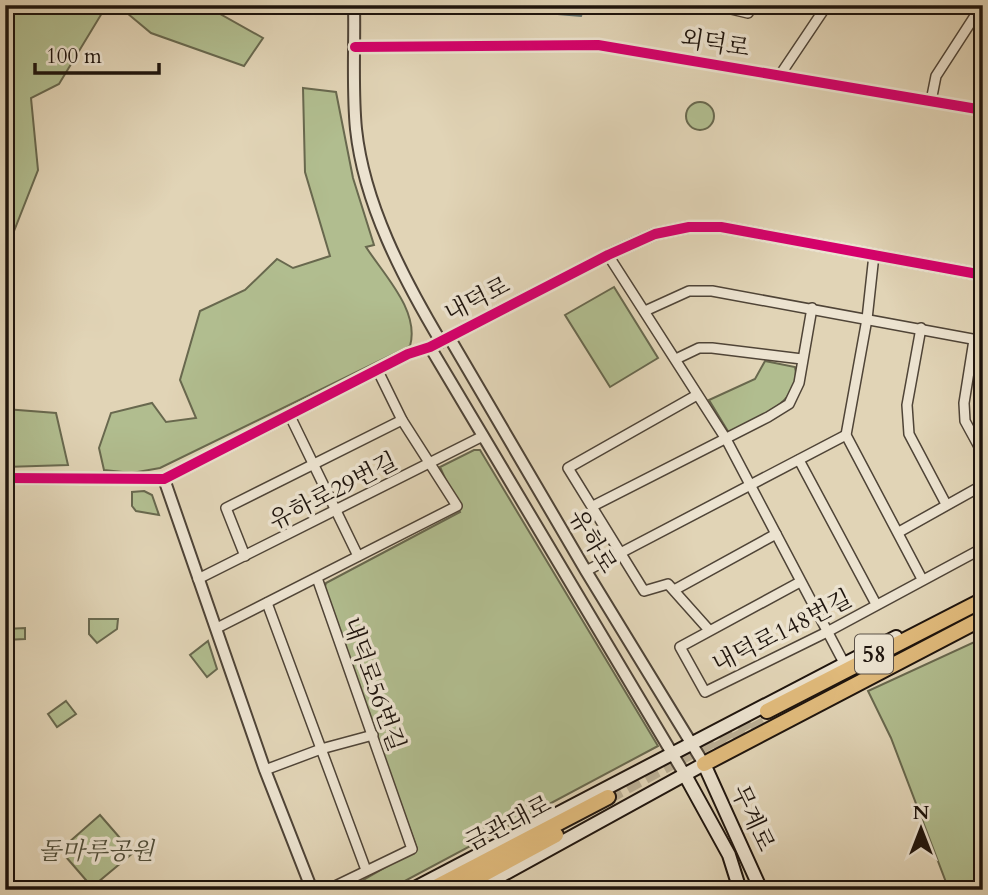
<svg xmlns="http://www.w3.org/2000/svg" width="988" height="895" viewBox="0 0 988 895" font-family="Cardo,'Noto Serif KR',serif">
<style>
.green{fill:#b1bd8f;stroke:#68684e;stroke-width:2}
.water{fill:#96b7b5;stroke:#667672;stroke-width:2}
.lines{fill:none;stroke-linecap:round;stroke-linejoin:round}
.primary-tunnel{stroke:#baae94;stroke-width:14;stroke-dasharray:14 7;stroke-linecap:butt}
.minor-casing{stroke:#4f4437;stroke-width:12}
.tertiary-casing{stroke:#4f4437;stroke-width:14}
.secondary-casing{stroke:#1e140d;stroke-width:16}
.primary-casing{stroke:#1e140d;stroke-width:18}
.minor{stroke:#ece3d0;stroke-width:9}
.tertiary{stroke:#ece3d0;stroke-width:10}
.secondary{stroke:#ece3d0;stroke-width:12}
.primary{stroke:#e0ba7b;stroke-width:14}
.cycleway-casing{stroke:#ece3d0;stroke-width:15}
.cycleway{stroke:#d6006c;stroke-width:10}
.labels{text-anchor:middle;stroke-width:7;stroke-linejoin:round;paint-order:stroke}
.shield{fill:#ece3d0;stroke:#5c5248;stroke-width:2}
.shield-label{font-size:23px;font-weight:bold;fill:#1e140d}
.street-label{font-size:24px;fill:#1e140d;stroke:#ece3d0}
.park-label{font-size:24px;font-style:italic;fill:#514f3a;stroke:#ece3d0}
</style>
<rect width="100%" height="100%" fill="#e1d4b6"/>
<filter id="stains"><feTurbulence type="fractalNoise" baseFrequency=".00286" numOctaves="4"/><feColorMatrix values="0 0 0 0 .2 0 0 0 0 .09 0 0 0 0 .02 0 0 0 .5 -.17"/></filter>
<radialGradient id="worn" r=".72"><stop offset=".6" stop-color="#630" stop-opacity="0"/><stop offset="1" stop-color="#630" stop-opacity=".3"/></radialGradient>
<g class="green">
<path d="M5,5H204L263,38L244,66L151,33L121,8L102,13L59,84L31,98L38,170L5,254Z"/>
<path d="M303,88L336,92L353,178L374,245L366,247C384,275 420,311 410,346L160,468L132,473L104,470L99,448L111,413L152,403L166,422L196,418L180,380L200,311L245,290L277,259L293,268L330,256L305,172Z"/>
<circle cx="700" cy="116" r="14"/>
<path d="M614,287L658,358L610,387L565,315Z"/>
<path d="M765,361L795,367C803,403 753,420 729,433L709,400L755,379Z"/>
<path d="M5,409L56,413L68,465L5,467Z"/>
<path d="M474,450H480L658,746L388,890H346L417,849L324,590L326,583L460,512L440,467Z"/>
<path d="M144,491L152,495L159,515L136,511L132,506V492Z"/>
<path d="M5,564H12L14,623H5Z"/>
<path d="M89,619H118L117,629L97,643L89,634Z"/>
<path d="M25,628V639L5,640V629Z"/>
<path d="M983,638V890H949L891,738L868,691Z"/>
<path d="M208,641L217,669L207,677L190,655Z"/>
<path d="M66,701L76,714L57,727L48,714Z"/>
<path d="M100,815L133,853L92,887L60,850Z"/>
</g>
<path class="water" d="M446,5H585L581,16Z"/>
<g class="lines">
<g class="primary-tunnel">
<path d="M715,750L772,720"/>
<path d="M608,797L751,720"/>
</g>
<g class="minor-casing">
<g id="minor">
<path d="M714,5L748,13L753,5"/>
<path d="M355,47L598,45L983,110"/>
<path d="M780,75L827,5"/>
<path d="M931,101L936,76L982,5"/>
<path d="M608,255L726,439L844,663"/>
<path d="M874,255L867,319L846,435L922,579"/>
<path d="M645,311L689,291H712L983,341"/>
<path d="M921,328L907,405L909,434L946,504"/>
<path d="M974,340L964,403L965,421L983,454"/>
<path d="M676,359L699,348H712L802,359"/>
<path d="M697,395L568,468L644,591L668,584L709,630"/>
<path d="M289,414L358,556"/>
<path d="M799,460L876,604"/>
<path d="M593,506L768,417L789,404L799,383L812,308"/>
<path d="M899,532L983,485"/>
<path d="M245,556L226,508L402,420"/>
<path d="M586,571L846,435"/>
<path d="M317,578L412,849L327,890"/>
<path d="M198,579L483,436"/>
<path d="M800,582L680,647L705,692L827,632L983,548"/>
<path d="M676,589L776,534"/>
<path d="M267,603L366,870"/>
<path d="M217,628L457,506L402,420L377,369"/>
<path d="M265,770L321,749L373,735"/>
</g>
</g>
<g class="tertiary-casing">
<g id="tertiary">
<path d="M354,5C355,46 352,88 356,129C364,204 403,278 441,342"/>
<path d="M449,337L586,571L704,764"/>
<path d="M430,347L685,775"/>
<path d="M5,478L164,479L408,354L430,347L608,255L655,234L689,227H721L983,275"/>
<path d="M164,479L265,770L312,890"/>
</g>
</g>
<g class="secondary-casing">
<g id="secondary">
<path d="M685,775L729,855L740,890"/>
<path d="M411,890L896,637"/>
<path d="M475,890L704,764L761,890"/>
</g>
</g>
<g class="primary-casing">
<g id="primary">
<path d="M767,711L983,600"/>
<path d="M704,764L983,618"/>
<path d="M430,890L608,797"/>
<path d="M455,890L556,835"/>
</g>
</g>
<use href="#minor" class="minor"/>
<use href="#tertiary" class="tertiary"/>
<use href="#secondary" class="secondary"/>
<use href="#primary" class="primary"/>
<g class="cycleway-casing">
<g id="cycleway">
<path d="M355,47L598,45L983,110"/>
<path d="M5,478L164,479L408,354L430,347L608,255L655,234L689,227H721L983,275"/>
</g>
</g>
<use href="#cycleway" class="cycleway"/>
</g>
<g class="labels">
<rect class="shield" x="855" y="634.5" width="38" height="39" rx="5"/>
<g class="shield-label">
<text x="874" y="662">58</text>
</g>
<g class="street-label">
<text transform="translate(715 43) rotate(9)" y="8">외덕로</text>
<text transform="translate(477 299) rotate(-27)" y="8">내덕로</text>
<text transform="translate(333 491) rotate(-27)" y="8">유하로29번길</text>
<text transform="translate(593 541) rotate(59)" y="8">유하로</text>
<text transform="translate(782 631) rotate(-27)" y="8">내덕로148번길</text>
<text transform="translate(374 684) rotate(70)" y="8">내덕로56번길</text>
<text transform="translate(753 818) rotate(65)" y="8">무계로</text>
<text transform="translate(508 823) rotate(-27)" y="8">금관대로</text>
</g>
<g class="park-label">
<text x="96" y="859">돌마루공원</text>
</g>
</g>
<rect width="988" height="895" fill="none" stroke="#e1d4b6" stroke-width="28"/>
<rect x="7" y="7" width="974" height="881" fill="none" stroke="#1e140d" stroke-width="3.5"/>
<rect x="14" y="14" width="960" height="867" fill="none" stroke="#1e140d" stroke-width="2"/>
<g transform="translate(921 829)" stroke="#ece3d0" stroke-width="5" paint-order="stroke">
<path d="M0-5L12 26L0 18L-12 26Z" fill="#1e140d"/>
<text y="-10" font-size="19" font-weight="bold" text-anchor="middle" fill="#1e140d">N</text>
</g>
<path d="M35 63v10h124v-10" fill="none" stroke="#1e140d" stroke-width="3.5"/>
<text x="46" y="63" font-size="21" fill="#1e140d" stroke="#ece3d0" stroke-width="5" paint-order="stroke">100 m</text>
<rect width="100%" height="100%" filter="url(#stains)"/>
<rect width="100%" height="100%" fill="url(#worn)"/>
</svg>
